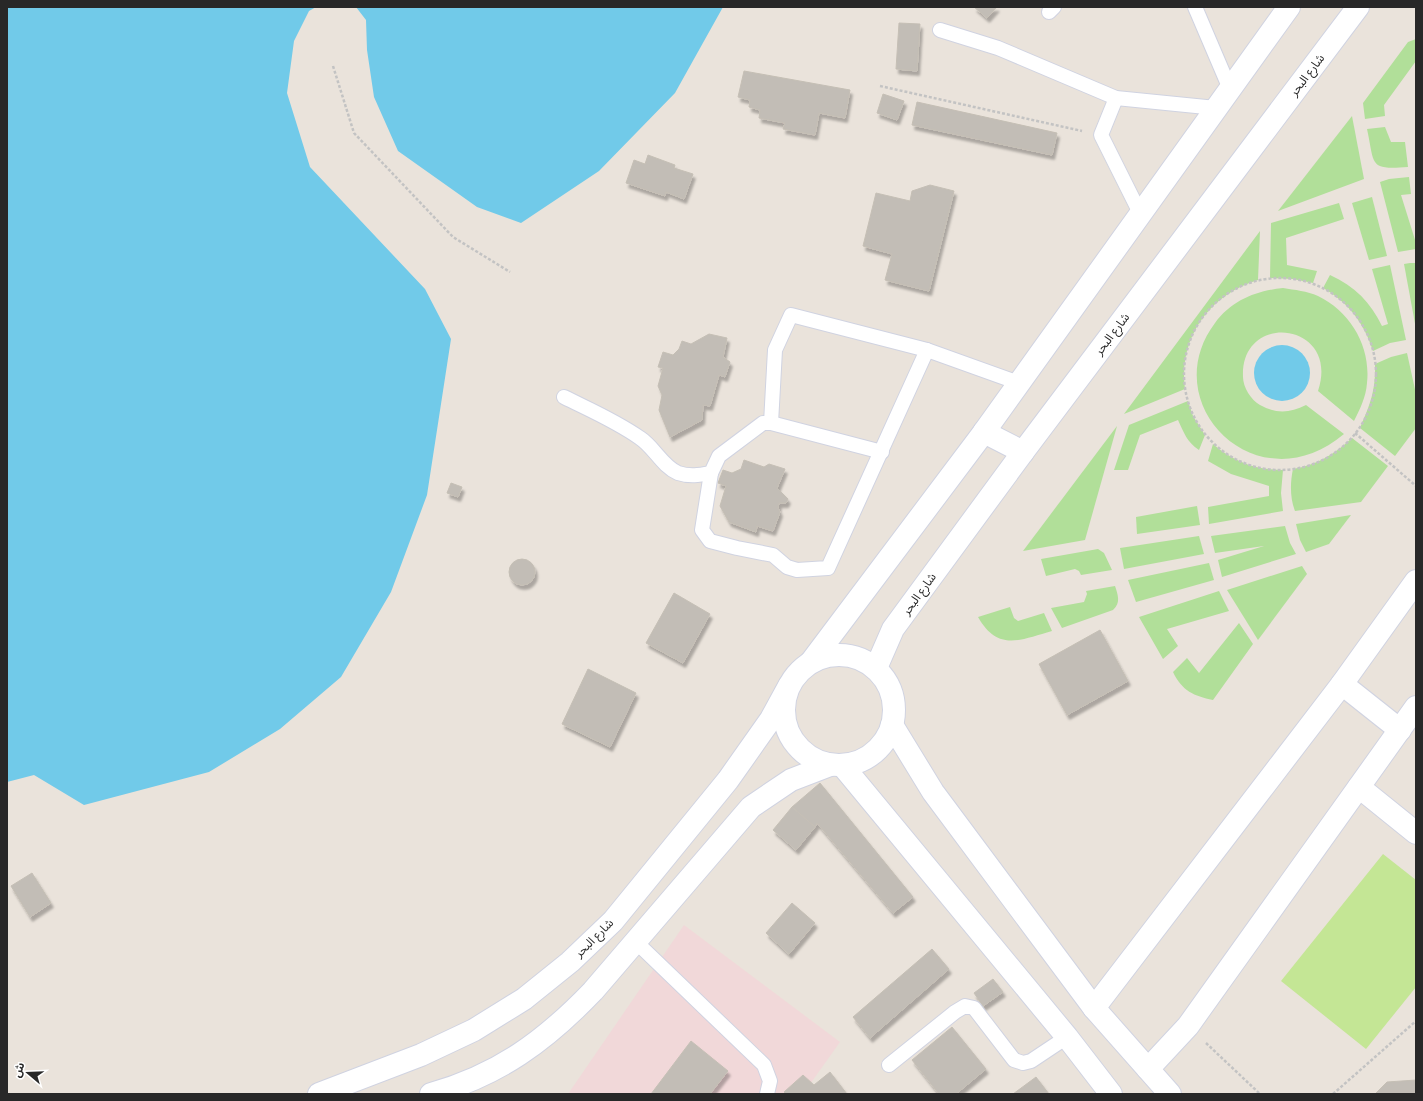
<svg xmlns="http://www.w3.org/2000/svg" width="1423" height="1101" viewBox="0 0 1423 1101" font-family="Roboto,'Noto Sans Arabic',sans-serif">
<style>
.medical{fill:#f1d8d9}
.green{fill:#b1df99}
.pitch{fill:#c4e695}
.water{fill:#71cae9}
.building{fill:#c2bdb6;stroke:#c5bfb5;filter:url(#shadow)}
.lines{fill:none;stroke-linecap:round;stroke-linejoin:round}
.service-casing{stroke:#d0d3e1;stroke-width:16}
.minor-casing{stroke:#d0d3e1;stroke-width:24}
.tertiary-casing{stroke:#d0d3e1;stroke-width:24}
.secondary-casing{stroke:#d0d3e1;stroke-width:24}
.path{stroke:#c3c3c3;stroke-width:2.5;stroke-dasharray:3 2;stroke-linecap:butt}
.service{stroke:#fff;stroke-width:14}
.minor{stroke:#fff;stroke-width:22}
.tertiary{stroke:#fff;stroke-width:22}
.secondary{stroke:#fff;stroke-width:22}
.labels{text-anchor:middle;stroke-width:3.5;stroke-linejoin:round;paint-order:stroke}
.street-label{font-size:12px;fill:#282828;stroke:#fff}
</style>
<defs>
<filter id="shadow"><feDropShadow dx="2.5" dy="4.5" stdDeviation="1" flood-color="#0004"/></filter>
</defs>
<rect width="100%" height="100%" fill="#eae3db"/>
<path class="medical" d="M684,925L840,1042L803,1094H568Z"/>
<g class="green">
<path d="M1416,39V61L1384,105L1385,116L1365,119L1363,103L1408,42Z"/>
<path d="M1352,116L1364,179L1278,211Z"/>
<path d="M1385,127L1391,142H1405L1408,167C1368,170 1375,165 1367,129Z"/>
<path d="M1409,177L1411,194L1401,195L1416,243V249L1398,252L1380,182L1389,179Z"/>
<path d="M1372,197L1387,256L1369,260L1352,203Z"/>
<path d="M1339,203L1344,219L1286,238L1287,265L1317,271L1313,283L1293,279L1270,278L1271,223Z"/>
<path d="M1260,231L1258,280C1210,294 1178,338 1185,389L1124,414Z"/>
<path d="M1410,263H1416V329L1404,264Z"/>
<path d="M1390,265L1406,340L1390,343L1373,351C1364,323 1349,303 1323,288L1330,275C1355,286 1371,303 1382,326L1388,324L1372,269Z"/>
<path d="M1283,288C1295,290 1307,291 1318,296C1351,312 1371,347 1367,383C1366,397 1360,409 1354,421L1318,391C1341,322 1240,310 1243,377C1243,387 1251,400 1260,405C1276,414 1290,413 1306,405L1344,434C1258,507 1154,404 1215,323C1232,300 1256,291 1283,288Z"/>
<path d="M1407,353L1416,394V428L1395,456L1360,428C1370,405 1376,390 1375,364L1391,357Z"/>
<path d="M1188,401L1193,416L1205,435L1199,450C1187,442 1184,433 1178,420L1140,435L1128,470H1114L1129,425Z"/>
<path d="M1117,426L1085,540L1023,551Z"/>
<path d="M1352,438L1388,466L1361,502L1295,511C1290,498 1290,483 1293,469C1317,465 1335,454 1352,438Z"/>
<path d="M1213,444C1234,462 1256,470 1283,470L1281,493L1283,511L1209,524L1208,507L1269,496V486L1231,474L1208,461Z"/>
<path d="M1197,506L1200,525L1137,534L1136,517Z"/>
<path d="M1351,515L1329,544L1306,552L1300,540L1296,524Z"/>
<path d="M1285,526L1290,543L1296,554L1222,577L1218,560L1264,546L1215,553L1211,536Z"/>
<path d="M1199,536L1204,554L1124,569L1120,548Z"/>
<path d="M1098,549L1104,553L1112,570L1081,575L1079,571L1075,569L1046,576L1041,559Z"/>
<path d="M1209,563L1214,580L1136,602L1128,580Z"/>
<path d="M1302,566L1307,574L1258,640L1227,590Z"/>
<path d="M1115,586C1118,595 1121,603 1113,610L1062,628L1051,608L1084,602L1087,594L1086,591Z"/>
<path d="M1219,591L1229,611L1167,629L1178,646L1163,659L1139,617Z"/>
<path d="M1010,607L1014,618L1018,621L1044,613L1052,631C1020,640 998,652 978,617Z"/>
<path d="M1239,623L1253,644L1213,700C1194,696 1182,691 1173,672L1187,658L1199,673Z"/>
</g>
<path class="pitch" d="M1383,854L1416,880V987L1366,1049L1281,981Z"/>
<g class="water">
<path d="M7,7H316L309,11L294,41L287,93L310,167L425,289L451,339L427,495L391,592L341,677L280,729L209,772L84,805L34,775L7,782Z"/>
<path d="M356,7H723L675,93L599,171L521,223L477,207L398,151L374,97L367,50L366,20Z"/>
<circle cx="1282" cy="373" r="28"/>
</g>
<g class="building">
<path d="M974,7H997L987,18Z"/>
<path d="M899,23L920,24L917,71L896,69Z"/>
<path d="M744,71L850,90L845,118L819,113L815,135L783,129L785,123L759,118L760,110L749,107L750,100L738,97Z"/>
<path d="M883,94L904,101L897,120L877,113Z"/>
<path d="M917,102L1057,133L1052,155L912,125Z"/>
<path d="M648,155L675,165L674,168L693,174L684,199L666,192L665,196L626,183L634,160L645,164Z"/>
<path d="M930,185L954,191L929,291L885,280L892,254L863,246L876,193L910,201L912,191Z"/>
<path d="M709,334L727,338L723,357L730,362L725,377L719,375L710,406L703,405L702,420L670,437L659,410L662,395L658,386L663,368L658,367L663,352L673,355L679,349L682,341L691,344Z"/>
<path d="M744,460L764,467L769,464L785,469L777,488L788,499L786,503H779L778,508L780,512L773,531L757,526L756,532L729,522L720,506L726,486L718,483L723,470L732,473L741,469Z"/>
<path d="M451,483L462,487L458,497L447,493Z"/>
<circle cx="522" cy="572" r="13"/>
<path d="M674,593L710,614L683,663L646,643Z"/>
<path d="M1100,630L1128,681L1067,715L1039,664Z"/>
<path d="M588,669L636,693L610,747L562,724Z"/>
<path d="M820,783L913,897L893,913L817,823L815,827L792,807Z"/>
<path d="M792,807L815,827L796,850L773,830Z"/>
<path d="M32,873L51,903L30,917L11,886Z"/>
<path d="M792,903L815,923L789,954L766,933Z"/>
<path d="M932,949L949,969L870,1038L853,1017Z"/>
<path d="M993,979L1003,992L983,1006L974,993Z"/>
<path d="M952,1027L986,1069L956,1094H939L912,1060Z"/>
<path d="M691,1041L728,1071L710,1094H651Z"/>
<path d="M830,1072L847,1094H786L784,1092L803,1075L814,1085Z"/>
<path d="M1036,1077L1049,1094H1013Z"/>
<path d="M1416,1080V1094H1375L1387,1082Z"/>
</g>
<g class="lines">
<g class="service-casing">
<g id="service">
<path d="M1195,7L1230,89"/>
<path d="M1049,12L1054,7"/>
<path d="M940,30L998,48L1116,98L1216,108"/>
<path d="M1116,98L1101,135L1140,213"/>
<path d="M564,397C590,410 616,421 640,438C654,447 662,466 678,473C690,477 700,475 711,473L719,456L763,423H771L775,350L791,315L927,350L1019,383"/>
<path d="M771,423L882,452"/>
<path d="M711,473L702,530L710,541L737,548L773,555L787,567L797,570L828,568L927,350"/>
<path d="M636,942L764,1065L770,1081L767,1094"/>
<path d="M889,1065L955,1012L965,1006L974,1008L1014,1060L1023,1063L1031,1061L1067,1037"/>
</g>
</g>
<g class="minor-casing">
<g id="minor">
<path d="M1342,684L1400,730"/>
<path d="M1359,787L1416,833"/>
<path d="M1094,1008L1342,684L1416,581"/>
<path d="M1148,1069L1188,1026L1416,707"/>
</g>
</g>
<g class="tertiary-casing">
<g id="tertiary">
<path d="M319,1094L421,1055L474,1030L524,999L570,962L613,921L728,780L771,719L789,686"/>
<path d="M431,1094C499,1075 545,1041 593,991L751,807L791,780L830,765"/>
</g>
</g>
<g class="secondary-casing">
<g id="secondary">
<path d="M984,432L1023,452"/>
<circle cx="839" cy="710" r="55"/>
<path d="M811,662L984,432L1289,7"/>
<path d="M876,668L893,629L1023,452L1358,7"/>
<path d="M892,725L933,792L1094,1008L1170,1094"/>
<path d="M842,765L1067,1037L1111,1094"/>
</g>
</g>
<g class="path">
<path d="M333,66L354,133L453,237L510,272"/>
<path d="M880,86L1082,131"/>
<circle cx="1280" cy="374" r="96"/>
<path d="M1355,433L1416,486"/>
<path d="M1206,1043L1260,1094"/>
<path d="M1333,1094L1416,1021"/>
</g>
<use href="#service" class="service"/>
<use href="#minor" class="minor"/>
<use href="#tertiary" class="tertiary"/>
<use href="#secondary" class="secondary"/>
</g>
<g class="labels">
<g class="street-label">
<text transform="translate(1307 75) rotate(-53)" y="4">شارع البحر</text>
<text transform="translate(1112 334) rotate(-53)" y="4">شارع البحر</text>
<text transform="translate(919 594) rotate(-54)" y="4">شارع البحر</text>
<text transform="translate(594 938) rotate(-45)" y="4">شارع البحر</text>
</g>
</g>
<rect width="1423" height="1101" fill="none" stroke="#282828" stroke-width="16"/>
<g transform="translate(28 1073) rotate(289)" stroke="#ffffff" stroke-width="3" paint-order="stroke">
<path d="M0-3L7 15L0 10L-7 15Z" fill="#282828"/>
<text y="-6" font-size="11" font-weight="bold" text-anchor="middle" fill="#282828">ش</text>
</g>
</svg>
